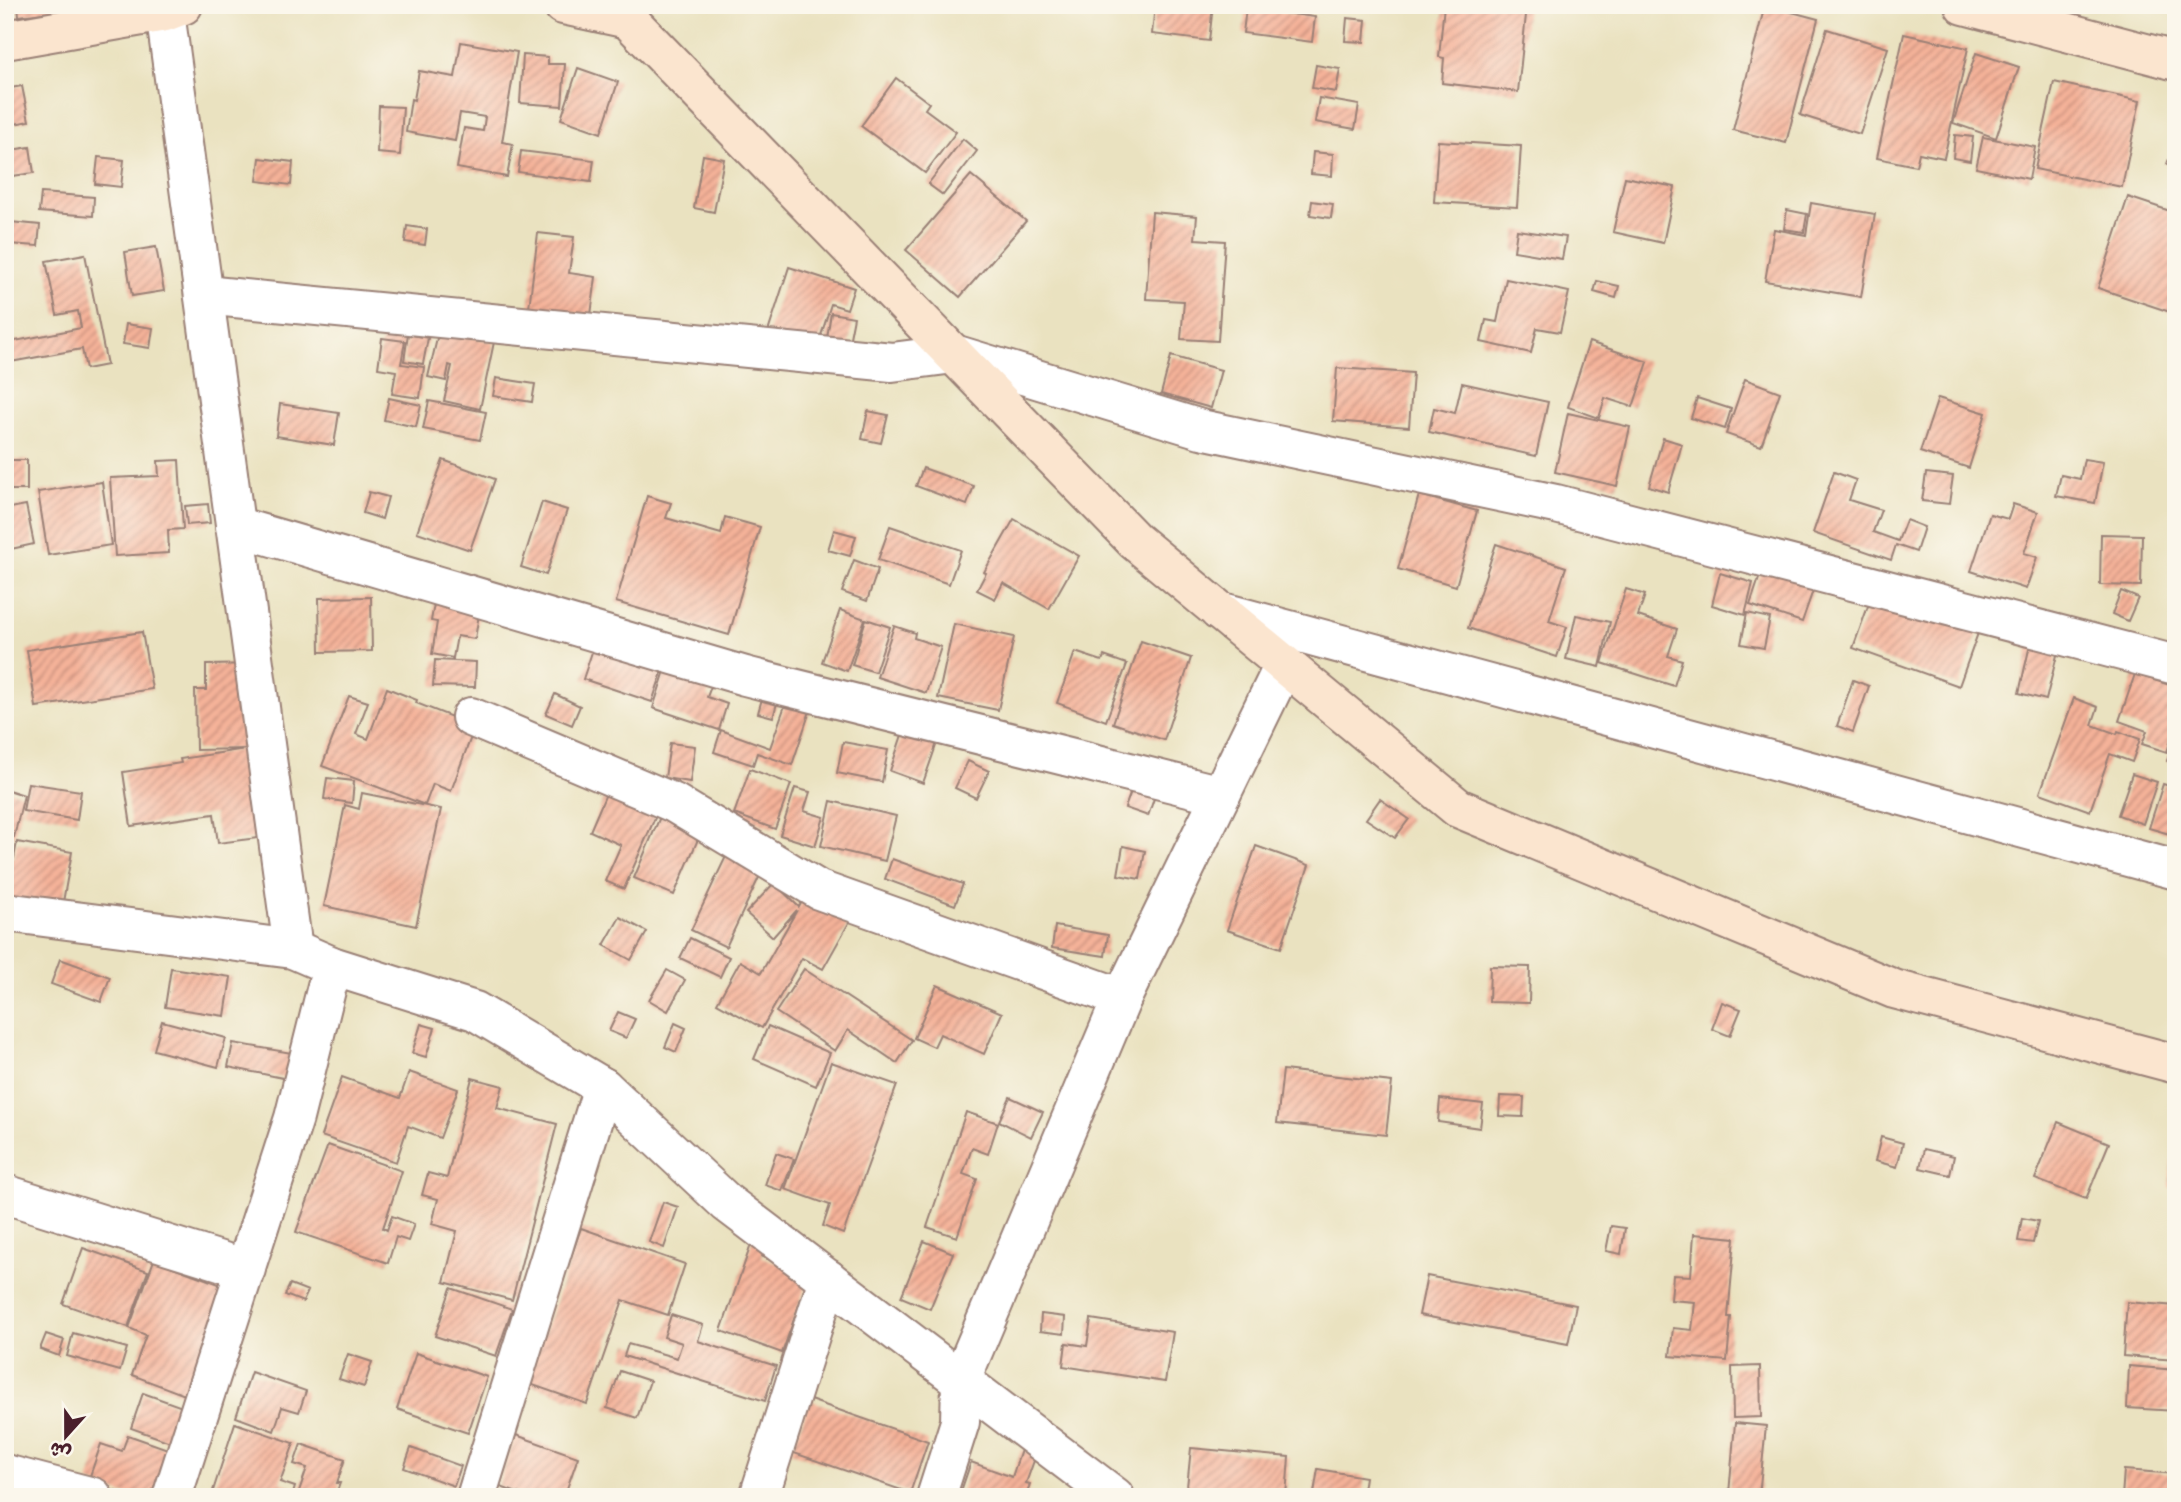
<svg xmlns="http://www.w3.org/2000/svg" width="2181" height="1502" viewBox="0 0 2181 1502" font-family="Sriracha,'Playpen Sans Arabic',sans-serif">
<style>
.building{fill:url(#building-hatch)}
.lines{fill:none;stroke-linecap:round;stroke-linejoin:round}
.street-casing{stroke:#9a8076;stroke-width:42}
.secondary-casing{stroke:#9a8076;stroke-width:42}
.street{stroke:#fff;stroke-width:38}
.secondary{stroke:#fbe5cf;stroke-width:38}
</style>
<defs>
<pattern id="building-hatch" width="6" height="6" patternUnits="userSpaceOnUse" patternTransform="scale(1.75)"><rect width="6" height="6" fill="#f5b299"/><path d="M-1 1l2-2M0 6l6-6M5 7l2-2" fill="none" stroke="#c8907d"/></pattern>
</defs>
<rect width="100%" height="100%" fill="#fbf7ec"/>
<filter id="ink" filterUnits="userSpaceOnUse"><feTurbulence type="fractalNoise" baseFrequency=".0143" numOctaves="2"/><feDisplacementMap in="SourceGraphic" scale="14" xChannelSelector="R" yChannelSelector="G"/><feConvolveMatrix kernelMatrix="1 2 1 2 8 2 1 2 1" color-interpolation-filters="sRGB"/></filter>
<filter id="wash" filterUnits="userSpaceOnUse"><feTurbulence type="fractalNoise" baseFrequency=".00686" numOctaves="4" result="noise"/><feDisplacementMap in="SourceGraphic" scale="28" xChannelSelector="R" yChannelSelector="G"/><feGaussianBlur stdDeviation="1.57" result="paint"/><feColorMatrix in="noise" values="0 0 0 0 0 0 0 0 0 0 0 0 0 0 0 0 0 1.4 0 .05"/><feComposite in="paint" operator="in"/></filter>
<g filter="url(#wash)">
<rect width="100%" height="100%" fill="#eae2c0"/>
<g id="blocks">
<g class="building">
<path d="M18,5H95V7L19,16Z"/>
<path d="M1155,5H1213L1209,41L1152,34Z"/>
<path d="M1444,5H1527L1518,92L1442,83L1444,58L1439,57Z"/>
<path d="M1765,5L1818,19L1786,143L1733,130Z"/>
<path d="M1246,8L1315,17L1312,42L1243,33Z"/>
<path d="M1347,18L1366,20L1364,42L1345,41Z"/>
<path d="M1827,29L1888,48L1860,134L1800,115Z"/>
<path d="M1904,34L1968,48L1944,158L1919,153L1916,166L1877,158Z"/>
<path d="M461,42L517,52L502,142L513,144L507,177L457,168L464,128L483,131L485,117L460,113L455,141L406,132L411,99L414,100L419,71L455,77Z"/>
<path d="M1976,53L2019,67L1996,138L1953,123Z"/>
<path d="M523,55L548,57V64H565L562,106L520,103Z"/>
<path d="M1316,65L1340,69L1336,92L1312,88Z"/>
<path d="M578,68L618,82L601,133L561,119Z"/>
<path d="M896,78L929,103L925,109L956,132L925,173L861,126Z"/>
<path d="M2054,82L2140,101L2122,187L2035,169Z"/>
<path d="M22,86L29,121L5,126V89Z"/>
<path d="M1319,98L1359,105L1355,129L1315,122Z"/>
<path d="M379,106L403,107L400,155L377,153Z"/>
<path d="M1955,135L1973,137L1970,161L1953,158Z"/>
<path d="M1983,137L2035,147L2029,179L1976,168Z"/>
<path d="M963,139L977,151L943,195L928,184Z"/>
<path d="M1438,141L1521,146L1517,207L1434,202Z"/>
<path d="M2176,141V167L2167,164Z"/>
<path d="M30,147L34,173L5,177V151Z"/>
<path d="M521,151L594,160L591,182L518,172Z"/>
<path d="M1313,152L1333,154L1332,176L1311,174Z"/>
<path d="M703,155L724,159L714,212L694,208Z"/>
<path d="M98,157L124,160L121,187L95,184Z"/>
<path d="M260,158L293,162L291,185L257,181Z"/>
<path d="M971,175L1026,221L960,297L906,250Z"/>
<path d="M1625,177L1675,187L1663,243L1613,232Z"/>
<path d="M41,193L94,197L93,216L39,212Z"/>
<path d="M2128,197L2176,213V293L2170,312L2098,288Z"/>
<path d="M1312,201L1333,204L1331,218L1310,215Z"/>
<path d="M1811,203L1875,214L1861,297L1765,281L1774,229L1806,235Z"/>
<path d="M1787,210L1807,214L1804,232L1784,229Z"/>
<path d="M1152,212L1197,216L1195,239L1225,241L1218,341L1181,339L1184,301L1146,299Z"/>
<path d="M10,222L40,225L38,246L8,244Z"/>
<path d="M407,226L427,229L425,245L405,242Z"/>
<path d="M1517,230L1566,237L1562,259L1514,251Z"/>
<path d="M538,233L574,237L569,273L596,277L591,315L529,308Z"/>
<path d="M156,247L164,291L132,296L125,252Z"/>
<path d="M85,254L107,365L86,369L82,349L5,363V343L81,328L78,311L57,315L46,261Z"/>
<path d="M789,267L854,288L847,309L831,304L817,348L768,332Z"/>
<path d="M1506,279L1569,292L1560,332L1537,328L1531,353L1481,342L1486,320L1497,322Z"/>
<path d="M1597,281L1619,286L1616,298L1594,292Z"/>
<path d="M831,313L854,317L848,348L826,344Z"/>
<path d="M126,324L153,328L150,348L123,344Z"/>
<path d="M439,330L494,342L480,409L444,401L452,366L449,365L446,381L428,377Z"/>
<path d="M408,334L428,338L423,364L404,361Z"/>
<path d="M382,338L405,341L401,364L424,367L420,398L392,394L396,371L378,368Z"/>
<path d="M1589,342L1648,362L1633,407L1605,398L1599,418L1568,407Z"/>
<path d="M1171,356L1221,370L1211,408L1161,394Z"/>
<path d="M1337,368L1413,373L1409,427L1333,421Z"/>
<path d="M496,378L535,384L532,402L493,396Z"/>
<path d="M1745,379L1780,392L1761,446L1726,434Z"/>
<path d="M1462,383L1548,402L1536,456L1429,432L1434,408L1455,413Z"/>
<path d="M389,398L421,405L416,427L384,420Z"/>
<path d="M1697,398L1731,409L1725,429L1691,418Z"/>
<path d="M1938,398L1986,413L1969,468L1920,452Z"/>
<path d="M429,401L486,412L480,440L423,429Z"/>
<path d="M280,404L339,413L334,445L276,436Z"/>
<path d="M868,411L888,415L881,443L862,439Z"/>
<path d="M1568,413L1630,427L1617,486L1555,472Z"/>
<path d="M1663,438L1682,444L1668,492L1649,486Z"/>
<path d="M2084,459L2103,462L2095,503L2056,496L2061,475L2080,479Z"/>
<rect x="5" y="460" width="22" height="30"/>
<path d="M179,460L183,529L168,530L169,553L115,556L110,478L159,476L158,461Z"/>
<path d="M443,460L495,479L470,550L417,532Z"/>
<path d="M923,468L974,486L967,505L916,486Z"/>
<path d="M1834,472L1856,480L1849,500L1881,510L1873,532L1898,541L1906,520L1924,527L1916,552L1896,545L1891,560L1813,533Z"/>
<path d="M1926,473L1953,476L1949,504L1922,501Z"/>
<path d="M102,482L111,545L48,555L38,492Z"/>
<path d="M369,492L388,497L382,519L363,513Z"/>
<path d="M1419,495L1477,511L1456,586L1398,569Z"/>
<path d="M647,496L671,503L666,518L721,534L725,517L760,527L729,635L616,602Z"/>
<path d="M542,502L567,510L546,575L521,567Z"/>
<path d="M208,504L210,523L187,525L185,506Z"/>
<path d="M2013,504L2038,512L2024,553L2037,557L2026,589L1971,571L1990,514L2008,519Z"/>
<path d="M26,505L34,544L11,549L5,509Z"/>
<path d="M1014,519L1079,556L1049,609L1003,583L995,599L977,590L986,573L984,572Z"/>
<path d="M890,526L961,550L949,584L878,560Z"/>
<path d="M834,530L856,536L850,556L828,550Z"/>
<path d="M2101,534L2142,535L2141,586L2100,585Z"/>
<path d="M1496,544L1566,567L1549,621L1567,627L1557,657L1468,628Z"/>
<path d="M1766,558L1818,576L1802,622L1750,605Z"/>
<path d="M854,560L878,569L867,601L842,592Z"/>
<path d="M1720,573L1753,583L1745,615L1712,605Z"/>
<path d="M438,581L483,589L475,639L457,636L453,658L432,654L437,622L431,621Z"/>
<path d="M1626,589L1645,595L1638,616L1677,629L1668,656L1682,660L1674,686L1602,663Z"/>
<path d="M2121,591L2138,598L2128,621L2112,614Z"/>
<path d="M1872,595L1978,633L1959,686L1853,648Z"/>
<path d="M371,597L372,651L320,652L319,598Z"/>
<path d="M840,610L865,619L847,671L822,662Z"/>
<path d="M1747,613L1770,618L1764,648L1741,644Z"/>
<path d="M1576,615L1610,622L1600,667L1566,659Z"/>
<path d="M866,619L890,627L875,672L852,665Z"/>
<path d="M954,624L1014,637L998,710L938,698Z"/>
<path d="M894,626L915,633L914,638L941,647L926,693L877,677Z"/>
<path d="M600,628L669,652L652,702L583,679Z"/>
<path d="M142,632L152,689L36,707L27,650Z"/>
<path d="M1141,641L1191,658L1164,740L1113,723Z"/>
<path d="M2030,645L2058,651L2046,700L2019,693Z"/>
<path d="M671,652L718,668L707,697L727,704L719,730L653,708Z"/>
<path d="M1075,652L1102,661L1104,656L1127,664L1106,721L1057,703Z"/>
<path d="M435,660L476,662L475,687L433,686Z"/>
<path d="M259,664L289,834L218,843L214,814L131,826L123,772L181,763L180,759L246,749L196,750L195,690H206V665Z"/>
<path d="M2135,674L2176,687V724L2167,752L2142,744L2147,731L2119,721Z"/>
<path d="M1853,680L1869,686L1853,732L1837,726Z"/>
<path d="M387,688L417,700L416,703L475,726L451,791L433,784L425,805L322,766L349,696L368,702L356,734L368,739Z"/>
<path d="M765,688L780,693L773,717L758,713Z"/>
<path d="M555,694L580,706L572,725L546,714Z"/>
<path d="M789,694L813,702L792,765L757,753L753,765L714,752L721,730L770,748Z"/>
<path d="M2074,698L2098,707L2092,725L2117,734L2118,731L2140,739L2132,762L2110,754L2090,811L2040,793Z"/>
<path d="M904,729L938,740L923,783L890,771Z"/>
<path d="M2175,738H2176V765L2167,761Z"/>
<path d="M843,742L888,750L882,782L837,773Z"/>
<path d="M670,743L695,746L690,782L665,778Z"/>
<path d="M1143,758L1165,766L1148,816L1125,808Z"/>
<path d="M968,761L989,771L976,798L955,788Z"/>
<path d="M750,769L791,784L775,829L734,814Z"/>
<path d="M2132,774L2157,782L2143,824L2118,815Z"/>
<path d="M327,778L354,781L352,803L324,799Z"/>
<path d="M611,782L661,804L624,889L605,881L621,845L590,831Z"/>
<path d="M28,783L81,791L77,820L23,811Z"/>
<path d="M2163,784L2176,788V836L2149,828Z"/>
<path d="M795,788L810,792L804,811L824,817L815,846L780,835Z"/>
<path d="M5,789L24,795L14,837L5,835Z"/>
<path d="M362,793L441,809L416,926L324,906L345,805L359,809Z"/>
<path d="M1380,799L1409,819L1395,838L1366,819Z"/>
<path d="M831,801L896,816L885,861L821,846Z"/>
<path d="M665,805L705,823L674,895L634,878Z"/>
<path d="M17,842L72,852L61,913L5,902V856L14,858Z"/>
<path d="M1123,846L1145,851L1140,879L1118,875Z"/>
<path d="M1256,846L1309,865L1281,948L1227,930Z"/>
<path d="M729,850L764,867L726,947L691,930Z"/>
<path d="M892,859L963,884L955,905L885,879Z"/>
<path d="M774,883L799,907L805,896L850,921L823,969L802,958L762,1028L717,1003L740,961L761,973L797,910L773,937L746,913Z"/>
<path d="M620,917L647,932L631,960L604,945Z"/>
<path d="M1055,926L1108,935L1105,956L1052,948Z"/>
<path d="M690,938L729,957L720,977L680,958Z"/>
<path d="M60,959L110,977L101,1002L51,984Z"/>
<path d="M1490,966L1530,967L1529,1003L1489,1002Z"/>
<path d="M171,968L231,977L225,1016L165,1007Z"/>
<path d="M804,969L912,1040L897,1063L848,1030L835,1051L776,1012Z"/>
<path d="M667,970L685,980L668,1011L649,1000Z"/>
<path d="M937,985L1002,1013L984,1054L940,1034L934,1047L914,1038Z"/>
<path d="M1722,1002L1741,1009L1730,1036L1712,1029Z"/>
<path d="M618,1012L635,1019L626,1038L609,1031Z"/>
<path d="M162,1021L226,1038L218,1067L154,1050Z"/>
<path d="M675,1023L686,1028L676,1052L665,1047Z"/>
<path d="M421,1024L435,1028L426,1057L412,1053Z"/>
<path d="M768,1026L830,1053L816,1086L754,1059Z"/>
<path d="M233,1043L292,1053L288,1079L228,1067Z"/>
<path d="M831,1062L897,1085L843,1234L823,1226L830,1205L785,1189Z"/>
<path d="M1283,1070L1392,1082L1386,1135L1277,1123Z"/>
<path d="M409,1072L458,1089L440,1138L408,1126L396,1162L321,1136L342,1077L400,1098Z"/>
<path d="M472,1078L503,1086L497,1108L557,1124L512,1300L444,1282L457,1231L432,1224L438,1199L422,1195L428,1173L447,1178Z"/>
<path d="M1500,1096L1524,1097L1523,1117L1499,1116Z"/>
<path d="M1010,1097L1043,1112L1031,1137L999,1121Z"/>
<path d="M1440,1099L1483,1104L1480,1128L1438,1122Z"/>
<path d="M966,1112L998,1123L988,1154L972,1148L963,1174L977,1179L957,1237L927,1227Z"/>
<path d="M2058,1122L2109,1143L2086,1199L2035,1179Z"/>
<path d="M2174,1136H2176V1188L2169,1187Z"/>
<path d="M1881,1137L1903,1143L1897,1167L1875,1161Z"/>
<path d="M328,1145L402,1171L383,1228L387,1230L392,1216L414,1224L408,1241L396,1237L388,1263L296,1232Z"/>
<path d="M1924,1149L1954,1156L1950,1175L1920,1168Z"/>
<path d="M776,1153L794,1159L782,1191L765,1185Z"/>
<path d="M663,1202L678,1207L664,1248L649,1242Z"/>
<path d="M2022,1218L2038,1221L2033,1243L2018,1241Z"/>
<path d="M1611,1226L1625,1228L1621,1254L1606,1251Z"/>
<path d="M581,1228L685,1264L668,1315L623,1300L587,1404L527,1383Z"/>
<path d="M1694,1234L1735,1238L1728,1317H1731L1727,1361L1670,1356L1673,1328L1692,1330L1695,1302L1671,1300L1673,1275L1691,1276Z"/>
<path d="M754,1236L768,1241L762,1257L810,1274L782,1353L721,1331Z"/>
<path d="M924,1241L953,1253L930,1309L901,1297Z"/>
<path d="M83,1248L148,1271L128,1327L63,1304Z"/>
<path d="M154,1260L238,1291L198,1400L132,1375L146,1335L129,1328Z"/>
<path d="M1427,1276L1576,1305L1568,1344L1419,1315Z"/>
<path d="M290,1284L308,1291L303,1302L285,1295Z"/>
<path d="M451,1288L512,1309L496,1356L435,1336Z"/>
<path d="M2127,1302L2176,1306V1360L2123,1356Z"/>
<path d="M1041,1314L1065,1317L1064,1334L1040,1331Z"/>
<path d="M671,1315L703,1325L698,1341L776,1366L765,1401L624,1356L628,1344L677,1358L682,1343L664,1337Z"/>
<path d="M1091,1319L1173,1332L1165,1382L1063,1366L1066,1343L1087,1346Z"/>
<path d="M73,1333L127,1348L120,1371L67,1356Z"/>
<path d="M46,1334L64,1340L59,1356L40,1349Z"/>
<path d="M416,1353L487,1377L468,1433L397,1409Z"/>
<path d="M348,1354L372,1362L364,1387L339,1379Z"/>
<path d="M1760,1366L1761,1417L1733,1418L1732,1367Z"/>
<path d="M2129,1366L2176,1370V1411L2127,1408Z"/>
<path d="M620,1371L650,1381L637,1418L607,1408Z"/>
<path d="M251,1372L306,1391L299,1412L282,1407L274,1431L236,1417Z"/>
<path d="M143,1393L188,1409L176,1444L131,1428Z"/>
<path d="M810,1400L928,1441L910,1493L791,1452Z"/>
<path d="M235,1423L294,1443L280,1482L295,1487L292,1497H211Z"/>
<path d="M1735,1423L1766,1426L1759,1496L1729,1494Z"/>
<path d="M128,1435L185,1455L171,1497H132L88,1482L101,1444L122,1451Z"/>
<path d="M516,1435L578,1457L564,1497H528L498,1486Z"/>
<path d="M301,1444L345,1459L337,1483H340L335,1497H297L307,1468L294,1464Z"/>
<path d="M411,1448L461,1466L454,1486L404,1468Z"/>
<path d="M1191,1448L1289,1457L1286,1496L1186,1497Z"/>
<path d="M1021,1450L1036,1455L1026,1483L1030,1484L1026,1497H959L971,1462L1012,1477Z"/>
<path d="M1318,1469L1365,1477L1362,1497H1332L1314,1493Z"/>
<path d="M2124,1470L2176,1474V1497H2122Z"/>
</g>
</g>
</g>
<g filter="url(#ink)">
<use href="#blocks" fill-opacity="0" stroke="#9a8076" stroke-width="2"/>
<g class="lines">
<g class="street-casing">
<g id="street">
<path d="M165,12L293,949"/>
<path d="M204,295L892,362L954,354L1201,429L1556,504L2176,665"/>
<path d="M235,526L745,676L1221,795"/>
<path d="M1219,611L2176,870"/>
<path d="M471,717L674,803L819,890L1122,998L1284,665"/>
<path d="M5,912L293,949L332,966L475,1011L603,1087L727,1203L1115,1497"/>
<path d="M5,1194L246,1269"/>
<path d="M5,1474L93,1497"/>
<path d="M172,1497L294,1118L332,966"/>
<path d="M476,1497L603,1087"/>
<path d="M759,1497L828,1279"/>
<path d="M936,1497L960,1422L961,1380L1122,998"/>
</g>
</g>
<g class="secondary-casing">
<g id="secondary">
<path d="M563,5L628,19L1135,541L1458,808L1894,989L2176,1064"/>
<path d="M1964,5L2176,61"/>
<path d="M5,40L165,12L183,5"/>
</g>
</g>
<use href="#street" class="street"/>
<use href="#secondary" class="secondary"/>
</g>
</g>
<rect width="2181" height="1502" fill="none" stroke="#fbf7ec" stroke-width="28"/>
<g transform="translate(66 1436) rotate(201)" stroke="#fbf7ec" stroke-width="5" paint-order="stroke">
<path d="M0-5L12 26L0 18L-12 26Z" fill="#4a1f2b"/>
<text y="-10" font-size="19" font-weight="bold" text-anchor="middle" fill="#4a1f2b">ش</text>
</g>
</svg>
